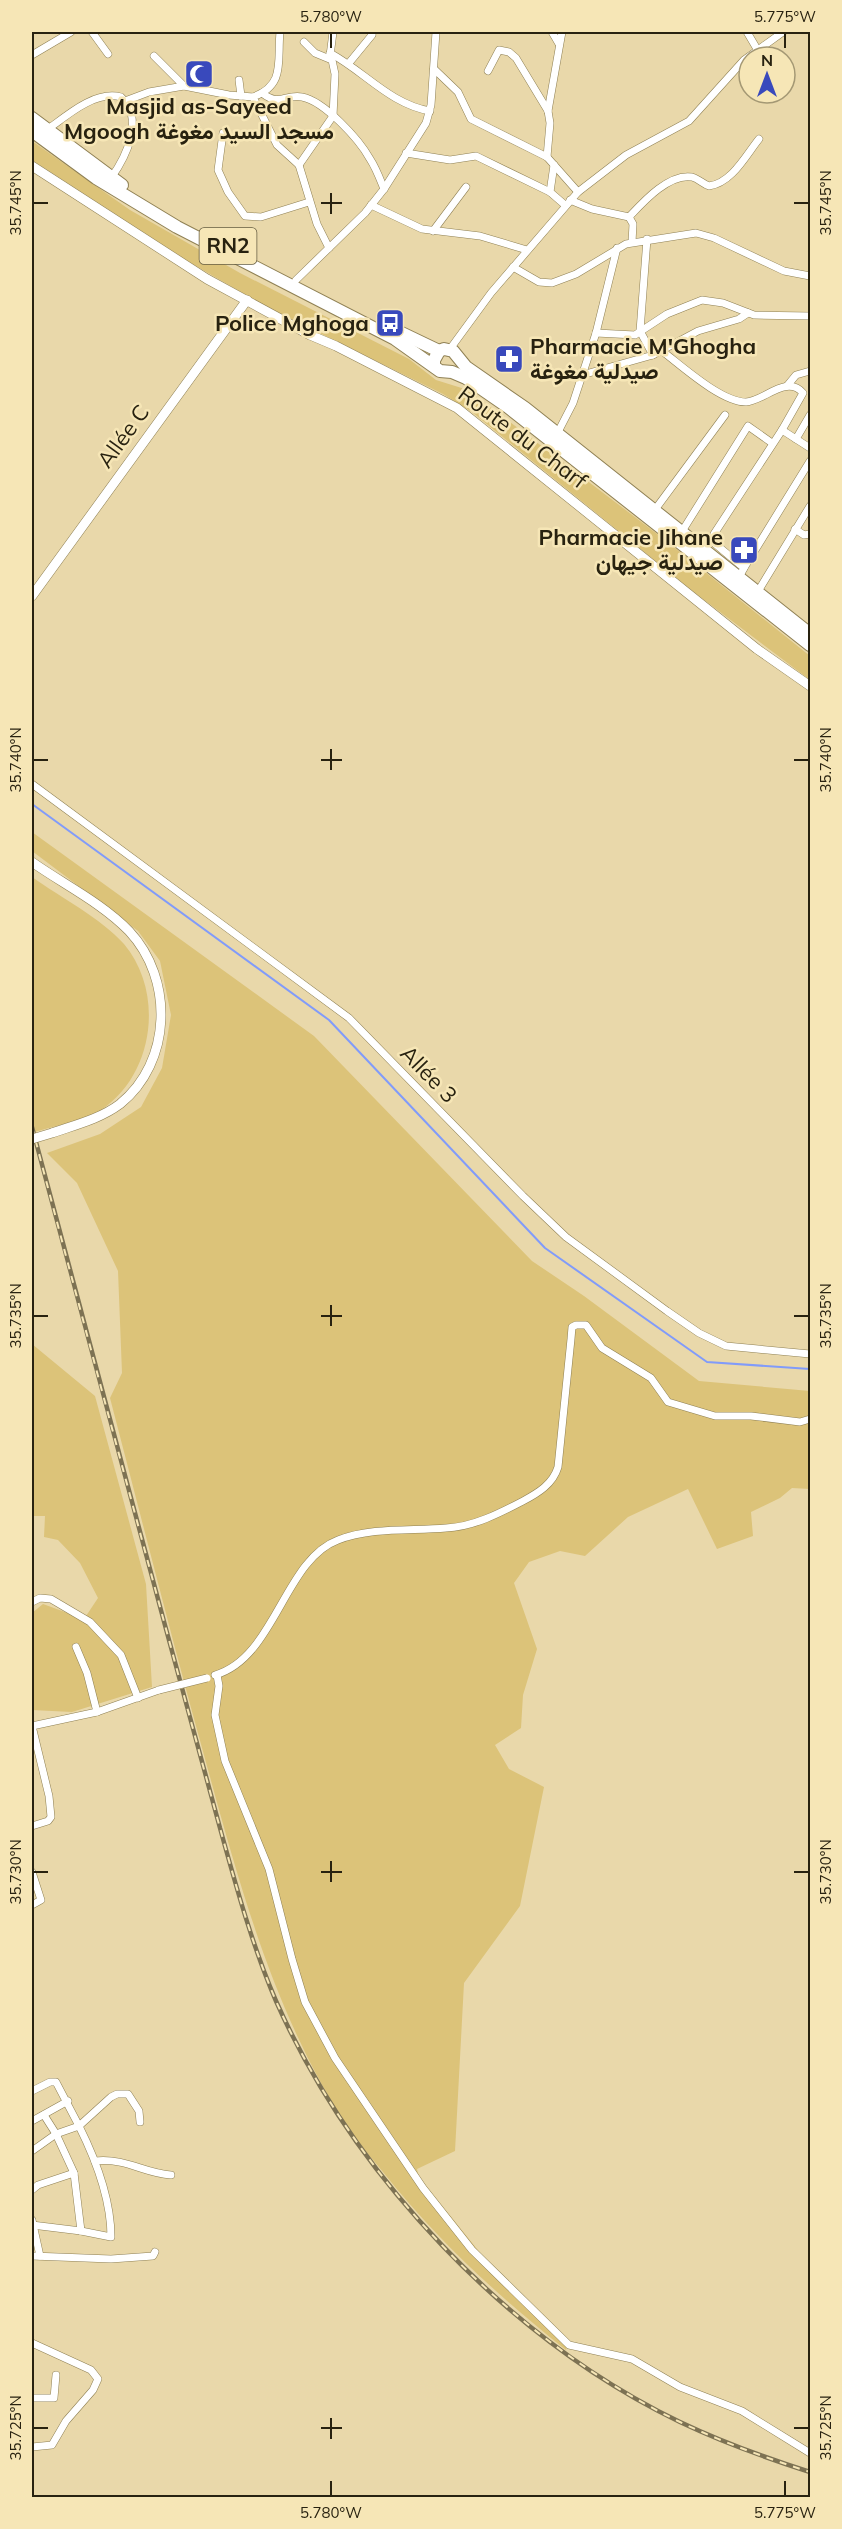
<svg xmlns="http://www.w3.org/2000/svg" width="842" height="2529" viewBox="0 0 842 2529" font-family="Mulish,Vazirmatn,sans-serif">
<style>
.green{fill:#dcc379}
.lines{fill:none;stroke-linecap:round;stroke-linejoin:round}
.stream{stroke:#819bfa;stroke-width:2}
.street-casing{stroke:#8f8054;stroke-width:8}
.secondary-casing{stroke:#8f8054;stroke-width:10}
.highway-casing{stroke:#8f8054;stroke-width:14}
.street{stroke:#fff;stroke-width:7}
.secondary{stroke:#fff;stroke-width:9}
.highway{stroke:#fff;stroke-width:12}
.rail-casing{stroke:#7d7253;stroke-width:4.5}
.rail{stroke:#f6e6b6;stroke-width:2;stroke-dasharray:7;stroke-linecap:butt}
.street-bridge-casing{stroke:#8f8054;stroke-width:8;stroke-linecap:butt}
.secondary-bridge-casing{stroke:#8f8054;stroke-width:10;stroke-linecap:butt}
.street-bridge{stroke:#fff;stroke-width:7}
.secondary-bridge{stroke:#fff;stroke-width:9}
.ticks{fill:none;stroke:#282210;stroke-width:2}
.labels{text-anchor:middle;stroke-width:5;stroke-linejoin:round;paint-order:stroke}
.shield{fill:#f6e6b6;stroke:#665d42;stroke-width:1.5}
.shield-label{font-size:21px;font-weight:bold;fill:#282210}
.poi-label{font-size:22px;font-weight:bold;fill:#282210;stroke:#f6e6b6;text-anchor:end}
.street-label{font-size:22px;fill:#282210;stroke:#f6e6b6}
.neatline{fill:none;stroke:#282210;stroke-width:2}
.ticks-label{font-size:15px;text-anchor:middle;fill:#282210}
</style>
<rect width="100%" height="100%" fill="#e9d8aa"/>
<g class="green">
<path d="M32,141L130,210L240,273L409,359L436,380L468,390L665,540L810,656V680L691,590L472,412L443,394L265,306L189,262L32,160Z"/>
<path d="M32,832L314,1036L532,1261L584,1296L699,1381L810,1391V1489L792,1488L780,1498L751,1512L753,1536L717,1549L688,1489L628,1517L585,1556L560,1551L529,1562L514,1583L537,1649L523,1695L521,1728L495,1745L509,1769L544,1787L520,1906L464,1983L455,2151L417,2169L419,2177L485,2259L569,2341L566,2350C496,2294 439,2242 383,2172C373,2159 361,2147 352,2134C277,2022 242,1894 207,1766C173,1644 142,1520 110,1398L122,1373L118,1271L77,1183L47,1153L100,1134L141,1107L162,1068L171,1015L160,961L138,931L32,851Z"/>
<path d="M32,877C60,897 101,918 124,944C165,993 154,1075 101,1110C87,1120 49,1127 32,1133Z"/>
<path d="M32,1344L95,1396L146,1584L152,1687L72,1712L32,1710V1613L43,1604L84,1619L98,1598L80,1563L58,1540L44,1537L45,1516H32V1521Z"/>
</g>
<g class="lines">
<path class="stream" d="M32,804L329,1020L545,1248L707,1362L810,1369"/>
<g class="street-casing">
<g id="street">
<path d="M92,32L108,54"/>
<path d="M280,32C277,61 286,85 253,97L277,145L299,165L317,224L329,248"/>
<path d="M552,32L559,44"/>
<path d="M747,32L757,49"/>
<path d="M330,53C365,72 390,104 430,111"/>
<path d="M32,55L71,32"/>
<path d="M154,56L184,86L229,95L253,97"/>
<path d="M330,56L333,32"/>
<path d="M349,63L372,35"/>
<path d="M434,69L458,92L471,119L547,157L578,192"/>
<path d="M488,71L499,50L509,52L516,58L548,111L550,123L547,157"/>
<path d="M239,80L241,96"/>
<path d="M262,93C280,107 284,94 302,97C324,101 359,139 370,159C376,168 380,179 384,189"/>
<path d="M125,101L149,92L184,86"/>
<path d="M548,111L562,32"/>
<path d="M47,130C66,116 95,90 121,97C145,119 126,157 111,178"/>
<path d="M223,133L218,170L228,192L245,216L261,217L309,202"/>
<path d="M406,153L450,160L476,156L550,192"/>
<path d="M299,165L333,116L335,74L332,60L315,53L304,42"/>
<path d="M554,165L550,192L565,205"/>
<path d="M570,200L592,209L629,217L633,224L632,242"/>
<path d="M371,205L422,229L480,236L527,250"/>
<path d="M629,217C643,202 669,173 692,177C699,179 703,184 709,186C732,183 746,155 759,139"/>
<path d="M433,231L466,187"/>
<path d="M647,239L640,331L653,355"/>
<path d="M513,267L539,282L552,283L576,274L626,244L696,233L714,238L784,271L810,276"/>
<path d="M296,280L365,213L384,189L426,123L431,105L436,32"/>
<path d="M596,333L635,335L667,314L702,300L723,303L754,315L810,316"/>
<path d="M450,349L491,293L578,192L626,155L689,121L744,60L783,32"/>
<path d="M662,351C682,366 721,402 746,402C764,401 787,374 803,393L782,430L714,534L713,542L744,568L738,579"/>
<path d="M582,375L653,355L698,331L739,319L748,313"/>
<path d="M787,386L796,375L810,371"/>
<path d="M782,430L810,448"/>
<path d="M557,434L573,403L596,333L617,248"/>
<path d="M796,439L810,415"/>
<path d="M654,511L725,415"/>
<path d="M795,529L804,535L810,534"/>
<path d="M681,533L748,426L772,443"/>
<path d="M744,568L810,461"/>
<path d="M757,593L810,506"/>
<path d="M32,784L349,1018L523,1196L566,1237L667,1311L699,1333L726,1346L810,1354"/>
<path d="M32,1602L40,1598L51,1599L90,1622L121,1655L138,1698"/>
<path d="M76,1647L87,1673L97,1712"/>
<path d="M215,1675C275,1658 284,1560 338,1540C371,1527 411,1531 446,1528C473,1527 500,1513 523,1501C538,1493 553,1484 558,1467L571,1339L572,1327L576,1325H586L602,1348L651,1378L668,1402L715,1416H751L800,1422L810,1419"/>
<path d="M217,1675L219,1686L215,1715L225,1761L269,1869L292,1959L305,2002L335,2058L423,2188L472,2250L569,2345L632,2359L680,2387L742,2411L810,2453"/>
<path d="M32,1726L97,1712L159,1690"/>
<path d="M32,1826L48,1821L51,1817L49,1796L32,1726"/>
<path d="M32,1872L41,1900L32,1905"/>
<path d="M32,2091L50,2082H56L79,2126L111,2097L117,2094H128L139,2111L140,2122"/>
<path d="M44,2115L56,2134L74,2173L81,2231"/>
<path d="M32,2121L68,2101"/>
<path d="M32,2151L56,2134L79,2126C96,2160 111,2199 111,2237L81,2231L32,2225"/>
<path d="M95,2161C127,2158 143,2173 171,2175"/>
<path d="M32,2190L38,2185L74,2173"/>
<path d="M32,2220L40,2256"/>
<path d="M32,2256L111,2259L153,2256L155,2252"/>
<path d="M32,2343L91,2370L98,2379L93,2390L66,2421L52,2445L32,2447"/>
<path d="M32,2398H54L56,2375"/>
</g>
</g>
<g class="secondary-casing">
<g id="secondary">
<path d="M32,166L207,279L310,335L336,346L457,408L757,649L810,686"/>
<path d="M32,596L247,300"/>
<path d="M32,862C63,884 102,903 129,931C174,979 172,1062 120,1104C100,1119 75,1125 52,1133"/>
</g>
</g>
<g class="highway-casing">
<g id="highway">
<path d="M32,118L122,185"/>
<path d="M32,131L96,178L177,227L395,339L440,371L452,372L466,378L508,407L810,645"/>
<path d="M391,328L439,351"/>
<path d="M434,365V360L439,351L444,349L453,351L466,367L525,408L810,634"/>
</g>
</g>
<use href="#street" class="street"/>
<use href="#secondary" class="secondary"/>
<use href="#highway" class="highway"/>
<g class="rail-casing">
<path id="rail" d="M32,1127C76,1295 121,1462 166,1629C184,1696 202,1762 220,1828C236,1886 252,1945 276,2001C353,2175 508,2339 680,2422C722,2442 766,2458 810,2472"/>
</g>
<use href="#rail" class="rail"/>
<g class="street-bridge-casing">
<path id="street-bridge" d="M159,1690L207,1678"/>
</g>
<g class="secondary-bridge-casing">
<path id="secondary-bridge" d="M32,1139L52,1133"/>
</g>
<use href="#street-bridge" class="street-bridge"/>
<use href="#secondary-bridge" class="secondary-bridge"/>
</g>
<path class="ticks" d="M331,33V48M785,33V48M331,193V214M33,203H48M321,203H342M794,203H809M331,749V770M33,760H48M321,760H342M794,760H809M331,1305V1326M33,1316H48M321,1316H342M794,1316H809M331,1861V1882M33,1872H48M321,1872H342M794,1872H809M331,2418V2439M33,2428H48M321,2428H342M794,2428H809M331,2481V2496M785,2481V2496"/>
<defs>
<g id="mosque-square" transform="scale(1.5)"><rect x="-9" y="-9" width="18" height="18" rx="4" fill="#3949bc" stroke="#f6e6b6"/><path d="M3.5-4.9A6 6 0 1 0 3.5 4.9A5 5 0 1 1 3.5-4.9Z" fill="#fff"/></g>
<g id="bus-square" transform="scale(1.5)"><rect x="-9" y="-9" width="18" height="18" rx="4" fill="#3949bc" stroke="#f6e6b6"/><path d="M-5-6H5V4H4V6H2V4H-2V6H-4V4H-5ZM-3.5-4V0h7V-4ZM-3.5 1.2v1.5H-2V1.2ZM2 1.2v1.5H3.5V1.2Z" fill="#fff"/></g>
<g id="pharmacy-square" transform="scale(1.5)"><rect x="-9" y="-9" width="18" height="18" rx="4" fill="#3949bc" stroke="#f6e6b6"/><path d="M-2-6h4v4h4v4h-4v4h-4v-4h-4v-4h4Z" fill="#fff"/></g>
</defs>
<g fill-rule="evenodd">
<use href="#mosque-square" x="199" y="74"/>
<use href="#bus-square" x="390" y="323"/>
<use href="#pharmacy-square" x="509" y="359"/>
<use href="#pharmacy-square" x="744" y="550"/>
</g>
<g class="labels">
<rect class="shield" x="199.5" y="228" width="57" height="36" rx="4.5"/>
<g class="shield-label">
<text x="228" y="253">RN2</text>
</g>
<g class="poi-label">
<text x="199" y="114" text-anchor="middle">Masjid as-Sayeed<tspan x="199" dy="25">Mgoogh مسجد السيد مغوغة</tspan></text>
<text x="369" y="331">Police Mghoga</text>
<text x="530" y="354" text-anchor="start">Pharmacie M'Ghogha<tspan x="530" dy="25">صيدلية مغوغة</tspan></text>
<text x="723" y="545">Pharmacie Jihane<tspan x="723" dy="25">صيدلية جيهان</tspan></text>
</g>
<g class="street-label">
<text transform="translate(123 436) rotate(-54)" y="8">Allée C</text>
<text transform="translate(523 437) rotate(37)" y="8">Route du Charf</text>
<text transform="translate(429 1074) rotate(46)" y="8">Allée 3</text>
</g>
</g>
<rect width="842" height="2529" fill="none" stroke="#f6e6b6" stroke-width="66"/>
<g transform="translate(767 75)"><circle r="28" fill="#f6e6b6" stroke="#a49874" stroke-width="1.5"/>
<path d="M0-4.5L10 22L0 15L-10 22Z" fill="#3949bc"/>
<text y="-9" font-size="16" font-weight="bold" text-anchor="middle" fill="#282210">N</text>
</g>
<rect x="33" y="33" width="776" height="2463" class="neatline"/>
<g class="ticks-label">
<text x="331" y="22">5.780°W</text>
<text x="785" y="22">5.775°W</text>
<text transform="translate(16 203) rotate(-90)" y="5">35.745°N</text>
<text transform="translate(826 203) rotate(-90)" y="5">35.745°N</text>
<text transform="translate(16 760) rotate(-90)" y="5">35.740°N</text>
<text transform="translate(826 760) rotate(-90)" y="5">35.740°N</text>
<text transform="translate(16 1316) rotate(-90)" y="5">35.735°N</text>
<text transform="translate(826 1316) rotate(-90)" y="5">35.735°N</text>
<text transform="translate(16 1872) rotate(-90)" y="5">35.730°N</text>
<text transform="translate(826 1872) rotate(-90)" y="5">35.730°N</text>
<text transform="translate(16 2428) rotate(-90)" y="5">35.725°N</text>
<text transform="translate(826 2428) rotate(-90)" y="5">35.725°N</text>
<text x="331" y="2518">5.780°W</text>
<text x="785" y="2518">5.775°W</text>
</g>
</svg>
